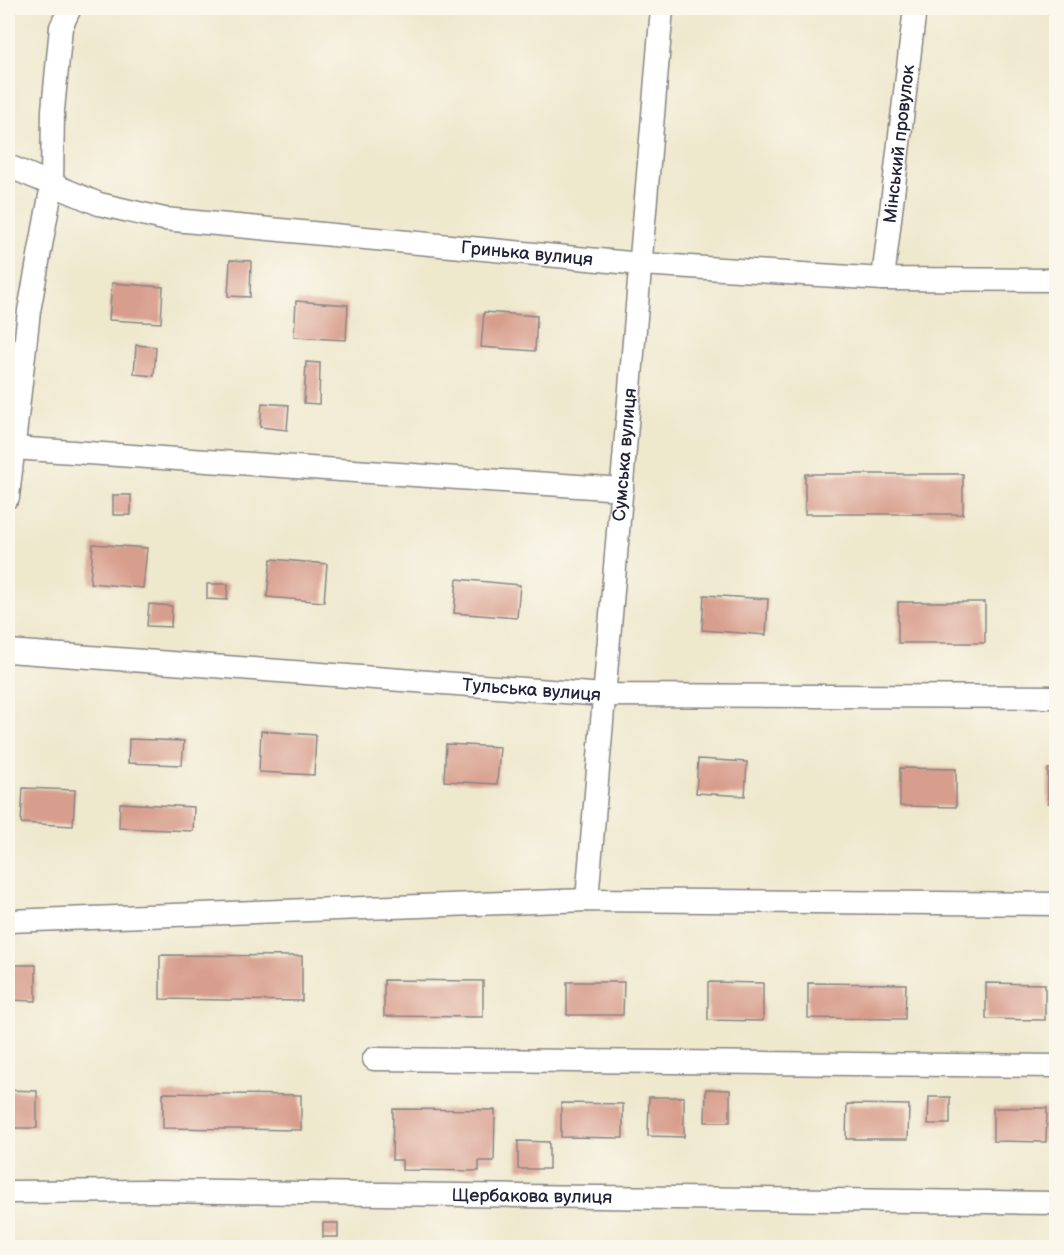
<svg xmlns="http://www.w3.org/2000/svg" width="1064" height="1255" viewBox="0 0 1064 1255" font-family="'Balsamiq Sans',sans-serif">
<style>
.building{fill:#d89e8d}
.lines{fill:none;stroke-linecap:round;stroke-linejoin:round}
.minor-casing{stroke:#888584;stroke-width:25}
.minor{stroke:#fff;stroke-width:22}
.labels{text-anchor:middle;stroke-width:4.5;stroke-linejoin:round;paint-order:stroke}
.street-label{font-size:18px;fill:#22223b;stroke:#fbf7ec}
</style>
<rect width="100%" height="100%" fill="#fbf7ec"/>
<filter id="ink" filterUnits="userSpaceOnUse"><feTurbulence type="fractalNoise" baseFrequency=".0167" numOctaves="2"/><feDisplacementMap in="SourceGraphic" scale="12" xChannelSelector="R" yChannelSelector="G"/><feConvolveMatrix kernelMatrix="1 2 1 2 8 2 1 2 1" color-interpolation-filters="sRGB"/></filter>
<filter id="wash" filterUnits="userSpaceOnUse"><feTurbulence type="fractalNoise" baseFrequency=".008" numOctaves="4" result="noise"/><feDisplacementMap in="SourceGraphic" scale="24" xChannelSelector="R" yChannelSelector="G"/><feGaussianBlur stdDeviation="1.35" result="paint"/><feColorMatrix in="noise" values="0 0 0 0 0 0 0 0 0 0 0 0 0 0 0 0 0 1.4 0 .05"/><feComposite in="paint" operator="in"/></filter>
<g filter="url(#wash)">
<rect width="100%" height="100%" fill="#eee8cd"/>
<g id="blocks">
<g class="building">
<path d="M230,260L251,261L250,297L228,296Z"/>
<path d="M112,283L163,287L161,323L109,320Z"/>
<path d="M296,301L348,305L346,340L294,337Z"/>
<path d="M484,312L537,316L535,351L481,347Z"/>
<path d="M136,345L156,347L154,376L134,374Z"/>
<path d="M306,362L320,363L319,404L304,403Z"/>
<path d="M262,403L289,405L287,430L260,427Z"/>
<rect x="805" y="474" width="158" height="40"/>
<rect x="113" y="495" width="18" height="20"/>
<path d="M93,544L147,548L143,588L90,583Z"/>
<path d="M271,559L327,564L324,602L267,597Z"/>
<path d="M457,579L520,585L517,618L454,613Z"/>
<path d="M207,584H228L227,600L207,599Z"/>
<path d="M704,595L768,599L766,635L702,630Z"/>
<rect x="898" y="602" width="87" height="41"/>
<path d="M149,604L172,606L171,627L147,626Z"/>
<path d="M261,731L316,735L314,775L259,772Z"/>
<path d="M129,739L184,741L182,765L128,763Z"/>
<path d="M446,744L500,747L497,784L444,781Z"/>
<path d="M698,759L747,762L745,796L696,793Z"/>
<path d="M900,768L956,769V807L900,806Z"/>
<rect x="1048" y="769" width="8" height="34"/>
<path d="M23,788L75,790L73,826L21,823Z"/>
<path d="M120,803L194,807L193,831L119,828Z"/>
<path d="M160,955L302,956V1001L160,999Z"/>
<path d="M8,965H36V1001L8,1000Z"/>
<path d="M384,980L483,981V1017L384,1016Z"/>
<path d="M567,982H624L623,1015H567Z"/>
<path d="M708,982L763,983V1021L708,1020Z"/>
<path d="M808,983L906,984L905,1019L808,1018Z"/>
<path d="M986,983L1045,984V1020L986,1019Z"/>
<path d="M706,1089L730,1090V1122H705Z"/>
<path d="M8,1090L37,1091V1128H8Z"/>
<path d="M163,1093L301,1095V1130L163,1128Z"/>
<path d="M649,1097H684V1137L648,1136Z"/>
<path d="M929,1097H950V1124H928Z"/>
<path d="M561,1103L623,1104V1138L561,1137Z"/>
<path d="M847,1104L909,1105L908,1139H846Z"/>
<path d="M993,1108H1047L1046,1142L993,1141Z"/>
<path d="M393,1109L495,1110L494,1161H479V1171L402,1170V1160H392Z"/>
<path d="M518,1141L549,1142V1169H518Z"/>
<rect x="323" y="1223" width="15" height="14"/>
</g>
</g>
</g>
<g filter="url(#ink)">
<use href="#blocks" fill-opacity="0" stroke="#888584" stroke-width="1.5"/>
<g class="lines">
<g class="minor-casing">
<g id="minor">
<path id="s1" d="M8,166L99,204L164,219L641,264L883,279L1056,280"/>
<path id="s2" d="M883,279L915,8"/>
<path d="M13,448L622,489"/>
<path d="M8,497L29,311L52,185L53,110L61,27L70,8"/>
<path id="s3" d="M8,651L604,695L1056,697"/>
<path id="s4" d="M587,900L662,8"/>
<path d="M8,921L587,900L1056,904"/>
<path d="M374,1059L1056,1066"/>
<path id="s5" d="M8,1192L152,1191L1056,1203"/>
</g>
</g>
<use href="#minor" class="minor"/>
</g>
</g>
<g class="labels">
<g class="street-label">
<text dy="6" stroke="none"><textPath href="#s2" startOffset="136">Мінський провулок</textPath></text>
<text dy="6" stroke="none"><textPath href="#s1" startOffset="530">Гринька вулиця</textPath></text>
<text dy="6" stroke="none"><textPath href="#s4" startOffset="447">Сумська вулиця</textPath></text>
<text dy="6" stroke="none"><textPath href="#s3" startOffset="525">Тульська вулиця</textPath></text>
<text dy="6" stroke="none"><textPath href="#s5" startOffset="524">Щербакова вулиця</textPath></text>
</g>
</g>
<rect width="1064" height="1255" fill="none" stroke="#fbf7ec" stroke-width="30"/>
</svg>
